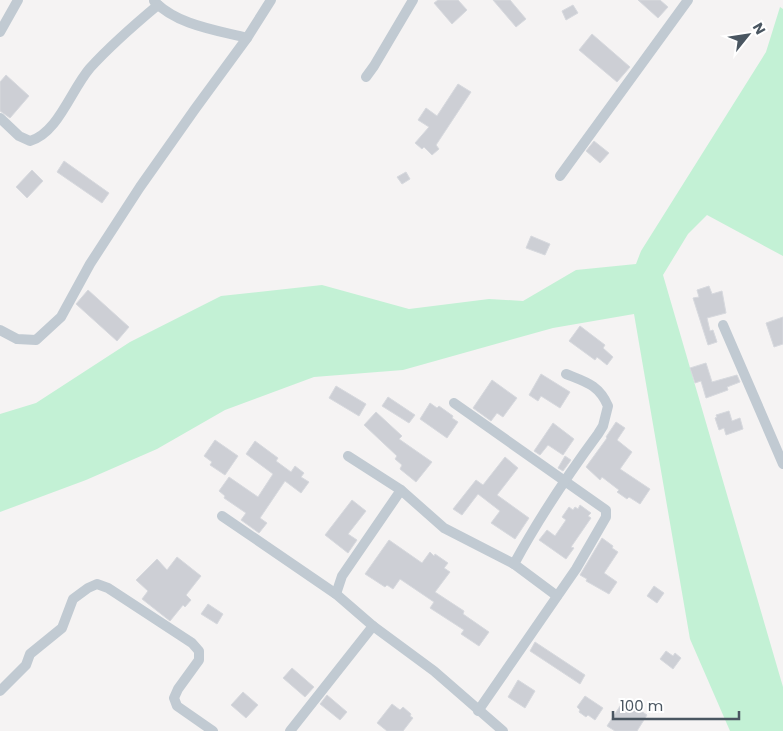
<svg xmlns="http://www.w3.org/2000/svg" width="783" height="731" viewBox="0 0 783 731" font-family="Poppins,sans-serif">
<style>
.green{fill:#c3f1d5}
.building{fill:#cdcfd5;stroke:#d7d9de}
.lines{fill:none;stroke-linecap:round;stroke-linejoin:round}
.street{stroke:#c1cad2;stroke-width:10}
</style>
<rect width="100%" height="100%" fill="#f5f3f3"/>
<path class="green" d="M780,7L783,9V256L707,215L688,234L663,275L783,687V731H730L690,639L634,314L553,328L403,370L314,377L225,410L157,449L86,480L0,512V414L36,403L130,342L221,296L322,285L409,309L489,299L523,301L576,270L636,264L641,251L766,52Z"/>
<g class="building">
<path d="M438,0H458L467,10L452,24L434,3Z"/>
<path d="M493,0H510L526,19L516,27Z"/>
<path d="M638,0H660L668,7L658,18Z"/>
<path d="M573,5L578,13L566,20L562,11Z"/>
<path d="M592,34L630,67L617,82L579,50Z"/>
<path d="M6,75L29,96L10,118L0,111V82Z"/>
<path d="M458,84L471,92L436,145L439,149L432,155L424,147L422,149L415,143L429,127L418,120L426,108L437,116Z"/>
<path d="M594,141L609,153L600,163L586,151Z"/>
<path d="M64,161L109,193L102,203L57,172Z"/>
<path d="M32,170L43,181L27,198L16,187Z"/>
<path d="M406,172L410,179L402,184L397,177Z"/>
<path d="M531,236L550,244L545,255L526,248Z"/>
<path d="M709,286L712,294L722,291L726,313L707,318L710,331L713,330L717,342L708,345L693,298L699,297L697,290Z"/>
<path d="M88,290L129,327L117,341L76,304Z"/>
<path d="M783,317V344L774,347L766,323Z"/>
<path d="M580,326L605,345L603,348L613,357L607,365L597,357L595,360L569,341Z"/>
<path d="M706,363L712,382L737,375L740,382L727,387L728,390L706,398L701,381L695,383L690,368Z"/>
<path d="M541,374L570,392L560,408L541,396L538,401L529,395Z"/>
<path d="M492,380L517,398L503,417L497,413L491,421L473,408Z"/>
<path d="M336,386L366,404L359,416L329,398Z"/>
<path d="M388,397L415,415L409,423L382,406Z"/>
<path d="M430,403L437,408L439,406L453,416L452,418L458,422L447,438L420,419Z"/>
<path d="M729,411L732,421L740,418L743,429L726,435L724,428L719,430L715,418L717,417L716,415Z"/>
<path d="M376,412L402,436L399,439L432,462L416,482L400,469L402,465L395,459L397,456L364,425Z"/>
<path d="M616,422L625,428L617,440L632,452L620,469L650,489L640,504L629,497L627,499L617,492L619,490L615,487L602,477L600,480L586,467L607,438L606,437Z"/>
<path d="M553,423L574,439L563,455L548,445L540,455L534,451Z"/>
<path d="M215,440L238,456L225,475L210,465L212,462L204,456Z"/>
<path d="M255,441L278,458L276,461L291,472L295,466L304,473L301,477L309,482L301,493L285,481L260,518L267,523L259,533L241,520L246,513L224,498L225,496L219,491L229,477L258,497L273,474L246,454Z"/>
<path d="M565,456L571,460L563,471L558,468Z"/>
<path d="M505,457L518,468L497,495L529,518L515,539L491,523L500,511L478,494L462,515L453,509L476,480L483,485Z"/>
<path d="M352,500L366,511L348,534L357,540L348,553L325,535Z"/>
<path d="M580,505L591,513L588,516L591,518L571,547L574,548L566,559L539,540L547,530L555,536L566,520L562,517L569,507L573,510L575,507L578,509Z"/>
<path d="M602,538L613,546L612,548L618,552L604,573L617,582L609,594L586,581L587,579L580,575Z"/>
<path d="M389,540L422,563L430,552L434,556L435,554L448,563L444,568L450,572L435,592L464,611L463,614L489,632L479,646L461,634L464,630L430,608L434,602L400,579L393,589L387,585L385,587L365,574Z"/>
<path d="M177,557L201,576L186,595L191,600L185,607L183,605L170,621L142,599L148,591L136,580L157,559L167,570Z"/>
<path d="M654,586L664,593L657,603L647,596Z"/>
<path d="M208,604L223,614L217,624L201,614Z"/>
<path d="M535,642L585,675L580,684L530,651Z"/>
<path d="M666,651L673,656L675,653L681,658L673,669L660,659Z"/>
<path d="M292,668L314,687L305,697L283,678Z"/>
<path d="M518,680L535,691L525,708L508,697Z"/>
<path d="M243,692L258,705L246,718L231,705Z"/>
<path d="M327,695L347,712L340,720L320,704Z"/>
<path d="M585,696L603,708L595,720L588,715L586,717L579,712L580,710L577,707Z"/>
<path d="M624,700L647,715L637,731H615L607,726Z"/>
<path d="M392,704L400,710L403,707L411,714L410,716L413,718L403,731H387L377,723Z"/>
</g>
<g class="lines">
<g class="street">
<path d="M154,1C177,25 216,30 247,38"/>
<path d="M0,32L18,0"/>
<path d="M366,77L374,66L413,0"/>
<path d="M0,118L19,136L30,141C58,133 71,90 90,68C111,45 134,25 158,5"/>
<path d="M560,176L688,0"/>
<path d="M723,325L783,464"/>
<path d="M0,330L17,339L36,340L61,317L90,264L140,187L195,109L247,38L271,0"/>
<path d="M454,403L606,510V517L576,569L478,711"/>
<path d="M348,456L401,490L444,528L514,564L557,596"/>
<path d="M222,516L336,594L373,626L434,671L503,731"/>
<path d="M514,564C539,518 567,476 598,434L603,426L608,406C599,385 586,382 566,374"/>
<path d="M336,594L342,576L401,490"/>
<path d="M0,691L26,665L30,654L62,628L73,599L88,588L97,584L108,588L192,643L199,651V660L178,689L174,698L177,706L213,731"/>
<path d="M290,731L373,626"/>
</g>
</g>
<g transform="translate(748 35) rotate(60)" stroke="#ffffff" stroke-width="4" paint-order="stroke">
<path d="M0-4L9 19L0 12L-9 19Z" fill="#4a5661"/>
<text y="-8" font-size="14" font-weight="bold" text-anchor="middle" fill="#4a5661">N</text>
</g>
<path d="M613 711v8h126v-8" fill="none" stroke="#4a5661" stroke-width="2.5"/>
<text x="620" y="711" font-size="15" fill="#4a5661" stroke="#ffffff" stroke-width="4" paint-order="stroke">100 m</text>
</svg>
